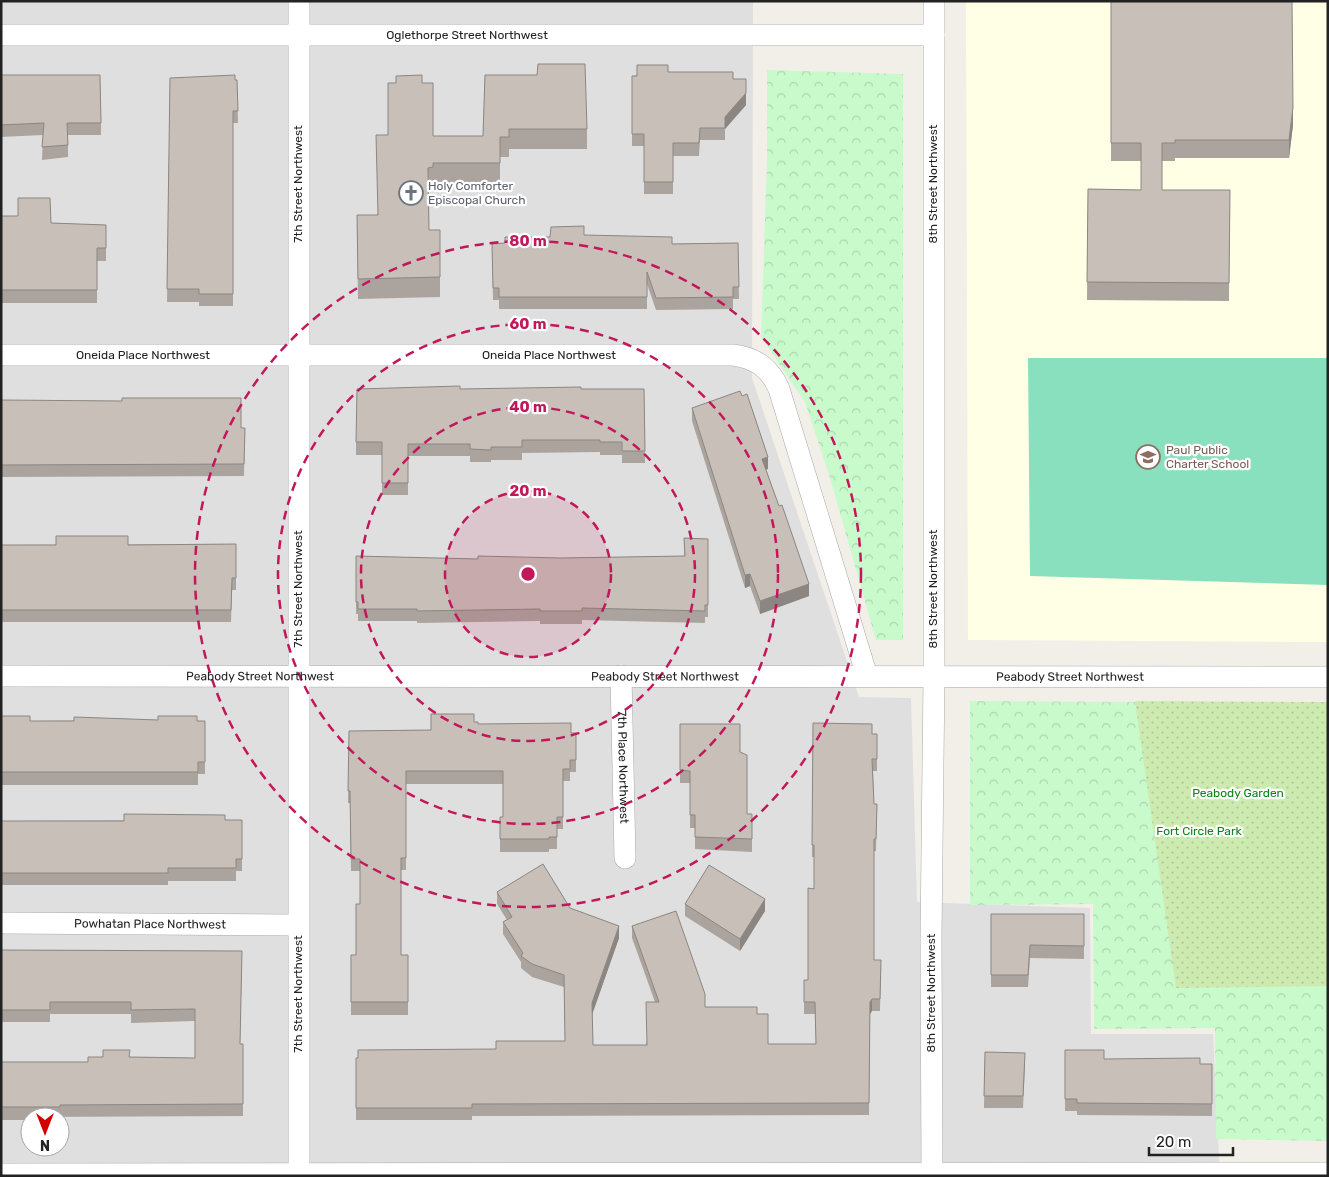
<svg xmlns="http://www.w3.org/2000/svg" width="1329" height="1177" viewBox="0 0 1329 1177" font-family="Rubik,sans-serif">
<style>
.residential{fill:#e0dfdf;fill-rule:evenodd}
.education{fill:#ffffe5}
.park{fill:url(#park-crowns)}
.garden{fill:url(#garden-dots)}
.pitch{fill:#88e0be}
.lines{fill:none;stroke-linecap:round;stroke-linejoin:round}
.minor-casing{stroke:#a9a9a9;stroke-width:22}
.minor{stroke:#fff;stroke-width:21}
.wall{fill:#aba49e}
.shaded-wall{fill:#8b8681}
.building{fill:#c7bfb8;stroke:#8b8681}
.ring{fill:none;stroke:#c2185b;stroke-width:2.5;stroke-dasharray:9 6}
.labels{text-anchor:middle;stroke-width:4.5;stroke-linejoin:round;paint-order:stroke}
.street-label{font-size:12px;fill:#222;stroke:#fff}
.worship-label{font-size:12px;fill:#5b616d;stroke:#fff;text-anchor:start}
.education-label{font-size:12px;fill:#785e54;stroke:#fff;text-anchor:start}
.park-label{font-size:12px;fill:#0c8416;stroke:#fff}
.centre{fill:#c2185b;stroke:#fff;stroke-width:2.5}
.ring-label{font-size:15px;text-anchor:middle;font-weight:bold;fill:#c2185b;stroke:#fff;stroke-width:4.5;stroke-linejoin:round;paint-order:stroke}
</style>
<defs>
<pattern id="park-crowns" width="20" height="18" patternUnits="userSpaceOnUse" patternTransform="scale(1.25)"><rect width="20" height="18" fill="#c8facc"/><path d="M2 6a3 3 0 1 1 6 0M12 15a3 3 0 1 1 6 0" fill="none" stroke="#acd6af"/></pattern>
<pattern id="garden-dots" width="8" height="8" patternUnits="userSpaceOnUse" patternTransform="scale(1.25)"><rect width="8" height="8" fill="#cdebb0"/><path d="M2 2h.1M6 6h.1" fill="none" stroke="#b0c997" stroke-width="1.8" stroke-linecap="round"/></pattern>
</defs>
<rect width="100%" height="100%" fill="#f2efe9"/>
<path class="residential" d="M1,1H753L752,378L859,697L911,698L917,902L1090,908L1091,1034H1213L1220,1176H1ZM30,1117H60V1147H30Z"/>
<path class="education" d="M966,1H1328V642L968,640Z"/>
<g class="park">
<path d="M767,70L903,74V640H876L830,478L805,402L761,337L767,160Z"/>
<path d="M970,701L1328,703V1141L1216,1139L1215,1028L1094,1029L1093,904L970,905Z"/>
</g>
<path class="garden" d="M1135,701L1328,702V986L1176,988Z"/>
<path class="pitch" d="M1028,358H1328V585L1030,576Z"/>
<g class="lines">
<g class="minor-casing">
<g id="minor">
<path d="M299,1V1176"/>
<path id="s1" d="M1,35H934"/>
<path id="s2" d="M1,355H733C756,358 770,368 779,389L867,676"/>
<path id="s3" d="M1,676L1328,677"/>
<path id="s4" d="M621,676L625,858"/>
<path id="s5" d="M1,923L298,925"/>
<path d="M1,1174L1328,1173"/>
<path d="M932,1176L931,937L934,676V1"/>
</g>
</g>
<use href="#minor" class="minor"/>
</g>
<g class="wall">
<path d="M1111,1L1293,125L1289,158H1175V161H1162V190H1230L1229,301L1087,300L1088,189L1141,190V161H1111Z"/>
<path d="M668,72L733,79L746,105L725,129V140H700L699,156H673V194H644V146H632V76Z"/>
<path d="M1,75L101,123V135H68V157L42,160L43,135L1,137Z"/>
<path d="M485,75L587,129V149H509V157H500V183H433V188H429V230H440V297L358,299L357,215H377L422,83L433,136H483Z"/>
<path d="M170,78L237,80L238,123H233V306H199V302H167Z"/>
<path d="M1,216L51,223L106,225V261H97V303H1Z"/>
<path d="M550,237L672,244L738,243L739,299H733V309L656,310L647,284V309H499V300H493L492,244L505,243Z"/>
<path d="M460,389H644L645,463H622V455H600V452L522,453V460H491V462H470V456H408V495H382V455H356V442Z"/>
<path d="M1,400L245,428L244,476L1,477Z"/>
<path d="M692,408L768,469H766L809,596L760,614L750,586L745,588L692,421Z"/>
<path d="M684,538L708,539V617H705V623L582,620V624H540V621L417,623V621H358V614H356V556L478,559L561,558L684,556Z"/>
<path d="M236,544V590H232L231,622H1V545Z"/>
<path d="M1,716L30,721L158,720L205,721V774H198V785H1Z"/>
<path d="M474,722L478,724L571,733H576V772H570V781H563V829H557V849H549V852H500V817H503V784H406V870H401V955H408V1015H351V955H356L360,904V871H351L350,803H348L349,731L431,730Z"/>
<path d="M813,723L872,734H877V771H873L874,804H877L876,851H874V960H881L880,1011H872L870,1014L869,1115L472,1116V1120H356V1058L496,1049L565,1041L564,987L532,977L521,968V962L503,934V922L507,920L497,904V892L570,908L619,938L592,1014L593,1045H646L655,1002L632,938V926L705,1007L757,1014L768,1044H816L815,1014H804V992L808,980L814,889V857H812Z"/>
<path d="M680,724L740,752L747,814H752V852L695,849V828H690V783H680Z"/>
<path d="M242,820V871H236V881H168V885H1V821Z"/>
<path d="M685,904L765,911L740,951L685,916Z"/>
<path d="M991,914H1084V959L1030,958L1028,987H991Z"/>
<path d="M1,950L242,951L240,1044H243V1116L30,1117V1120H1V1062H88L130,1057L195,1058V1021L131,1023V1014H50V1022H1Z"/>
<path d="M1065,1050L1104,1059L1200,1064H1212V1116L1077,1115V1111H1065Z"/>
<path d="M985,1052L1025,1066L1023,1108H984Z"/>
</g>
<g class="shaded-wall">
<path d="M746,93V105L725,129V117Z"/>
<path d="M1293,107V125L1289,158V140Z"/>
<path d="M768,457V469L762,471V459Z"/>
<path d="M750,574V586L745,588V575Z"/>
<path d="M809,584V596L760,614V601Z"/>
<path d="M765,899V911L740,951V939Z"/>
<path d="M619,926V938L592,1015V1003Z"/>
<path d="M872,999V1011L870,1014L869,1115L870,1002Z"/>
</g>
<g class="building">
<path d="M1111,1H1292L1293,107L1289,140H1175V143H1162V190H1230L1229,283L1087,282L1088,189L1141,190V143H1111Z"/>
<path d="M538,64H585L587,129H509V137H500V163H433V167L428,168L429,230H440V277L358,279L357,215H378L376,135H388V83H396V76L422,75V83H433V136H483L485,75H537Z"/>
<path d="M637,65H668V72H733V79H746V93L725,117V128H700L699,143H673V182H644V134H632V76H637Z"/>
<path d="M1,75H100L101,123H67L68,145L42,147L44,123L1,125Z"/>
<path d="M235,75V80H237L238,111H233V294H199V289H167L170,78Z"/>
<path d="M18,198H50L51,223L106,225V248H97V290H1V216H18Z"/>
<path d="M584,226V235L672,237V244L738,243L739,287H733V297L656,298L647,272V297H499V288H493L492,244L505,243V237H550L551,227Z"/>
<path d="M460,386V389L581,387V389H644L645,451H622V442H600V440H522V447H491V450L470,449V444H408V483H382V442H356L357,389Z"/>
<path d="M740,391L742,396L747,394L768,457L762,459L779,506L782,505L809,584L760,601L750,574L745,575L692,408Z"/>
<path d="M122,398H241V428H245L244,464L1,465V400L122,401Z"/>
<path d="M56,536H128V545L236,544V578H232L231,610H1V545H56Z"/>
<path d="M684,538L708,539V605H705V611L582,608V611H540V609L417,611V609H358V602H356V556L478,559V556L561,558L685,556Z"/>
<path d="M431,714H474V722H478V724L571,723V733H576V760H570V769H563V817H557V837H549V839H500V817H503V771H406V858H401V955H408V1002H351V955H356V904H360V859H351L350,791H348L349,731L431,730Z"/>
<path d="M1,716H30V721H74V717L158,720V716H197V721H205V762H198V772H1Z"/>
<path d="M813,723L872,724V734H877V759H872L874,804H877L876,839H874V960H881L880,999H872L870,1002L869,1103L472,1104V1108H356V1058H358V1050L496,1049V1041H565L564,975L532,964L521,956L523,953L503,922L512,917L497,892L543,864L570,908L619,926L592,1003L593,1045H647L646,1002H659L632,926L676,911L705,994V1007H757V1014H768V1044H816L815,1002H804V980H808V888L814,889V845H812Z"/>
<path d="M680,724H740V752L747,755V814H752V839L695,837V815H690V771L680,770Z"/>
<path d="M124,814L225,815V820H242V859H236V868H168V873H1V821H124Z"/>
<path d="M709,865L765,899L740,939L685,904Z"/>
<path d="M991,914H1084V946L1030,945L1028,975H991Z"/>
<path d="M1,950L242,951L240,1044H243V1104L60,1105V1107H1V1062H88V1057H103V1050H130L129,1057L195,1058V1009L131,1010V1002H50V1010H1Z"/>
<path d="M1065,1050H1104V1059L1200,1058V1064H1212V1104L1077,1103V1099H1065Z"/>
<path d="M985,1052L1025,1053L1023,1096H984Z"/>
</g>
<circle cx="528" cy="574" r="83" fill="#c2185b" fill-opacity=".12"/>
<g class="ring">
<circle cx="528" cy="574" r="83"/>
<circle cx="528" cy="574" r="167"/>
<circle cx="528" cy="574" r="250"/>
<circle cx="528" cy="574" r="333"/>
</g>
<defs>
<g id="church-ring" transform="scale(1.25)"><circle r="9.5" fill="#fff" stroke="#6b7280" stroke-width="1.5"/><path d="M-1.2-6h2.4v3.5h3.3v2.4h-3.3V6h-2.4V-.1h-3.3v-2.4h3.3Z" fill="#6b7280"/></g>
<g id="school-ring" transform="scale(1.25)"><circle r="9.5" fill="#fff" stroke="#8d6e63" stroke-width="1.5"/><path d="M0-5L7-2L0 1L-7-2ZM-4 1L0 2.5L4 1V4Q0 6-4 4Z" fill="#8d6e63"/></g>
</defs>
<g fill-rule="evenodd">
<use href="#church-ring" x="411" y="193"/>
<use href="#school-ring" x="1148" y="457"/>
</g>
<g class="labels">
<g class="street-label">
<text dy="4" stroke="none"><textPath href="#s1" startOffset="466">Oglethorpe Street Northwest</textPath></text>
<text transform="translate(298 184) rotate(-90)" y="4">7th Street Northwest</text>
<text transform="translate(933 184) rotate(-90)" y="4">8th Street Northwest</text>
<text dy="4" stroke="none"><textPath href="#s2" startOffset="142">Oneida Place Northwest</textPath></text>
<text dy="4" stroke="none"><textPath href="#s2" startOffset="548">Oneida Place Northwest</textPath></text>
<text transform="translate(298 589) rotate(-90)" y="4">7th Street Northwest</text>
<text transform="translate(933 589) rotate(-90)" y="4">8th Street Northwest</text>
<text dy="4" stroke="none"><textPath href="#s3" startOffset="259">Peabody Street Northwest</textPath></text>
<text dy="4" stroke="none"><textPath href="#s3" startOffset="664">Peabody Street Northwest</textPath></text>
<text dy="4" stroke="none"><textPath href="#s3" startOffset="1069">Peabody Street Northwest</textPath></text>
<text dy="4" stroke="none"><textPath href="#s4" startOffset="91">7th Place Northwest</textPath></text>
<text dy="4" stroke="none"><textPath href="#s5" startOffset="149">Powhatan Place Northwest</textPath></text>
<text transform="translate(931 993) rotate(-90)" y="4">8th Street Northwest</text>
<text transform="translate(298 994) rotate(-90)" y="4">7th Street Northwest</text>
</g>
<g class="worship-label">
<text x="428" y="190">Holy Comforter<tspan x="428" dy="14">Episcopal Church</tspan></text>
</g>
<g class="education-label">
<text x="1166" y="454">Paul Public<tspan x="1166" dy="14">Charter School</tspan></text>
</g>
<g class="park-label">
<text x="1238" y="797">Peabody Garden</text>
<text x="1199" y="835">Fort Circle Park</text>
</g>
</g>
<circle cx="528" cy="574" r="8" class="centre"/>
<g class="ring-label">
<text x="528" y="246">80 m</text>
<text x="528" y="329">60 m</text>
<text x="528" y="412">40 m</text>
<text x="528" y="496">20 m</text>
</g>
<rect width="1329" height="1177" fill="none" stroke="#222222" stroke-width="5"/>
<g transform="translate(45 1132) rotate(180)"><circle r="24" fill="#ffffff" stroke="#a7a7a7"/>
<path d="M0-4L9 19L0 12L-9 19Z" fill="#d40000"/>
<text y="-8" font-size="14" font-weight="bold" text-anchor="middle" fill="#222222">N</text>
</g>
<path d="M1149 1147v8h84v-8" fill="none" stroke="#222222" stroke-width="2.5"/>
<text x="1156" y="1147" font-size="15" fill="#222222" stroke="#ffffff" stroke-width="4" paint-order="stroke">20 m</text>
</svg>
